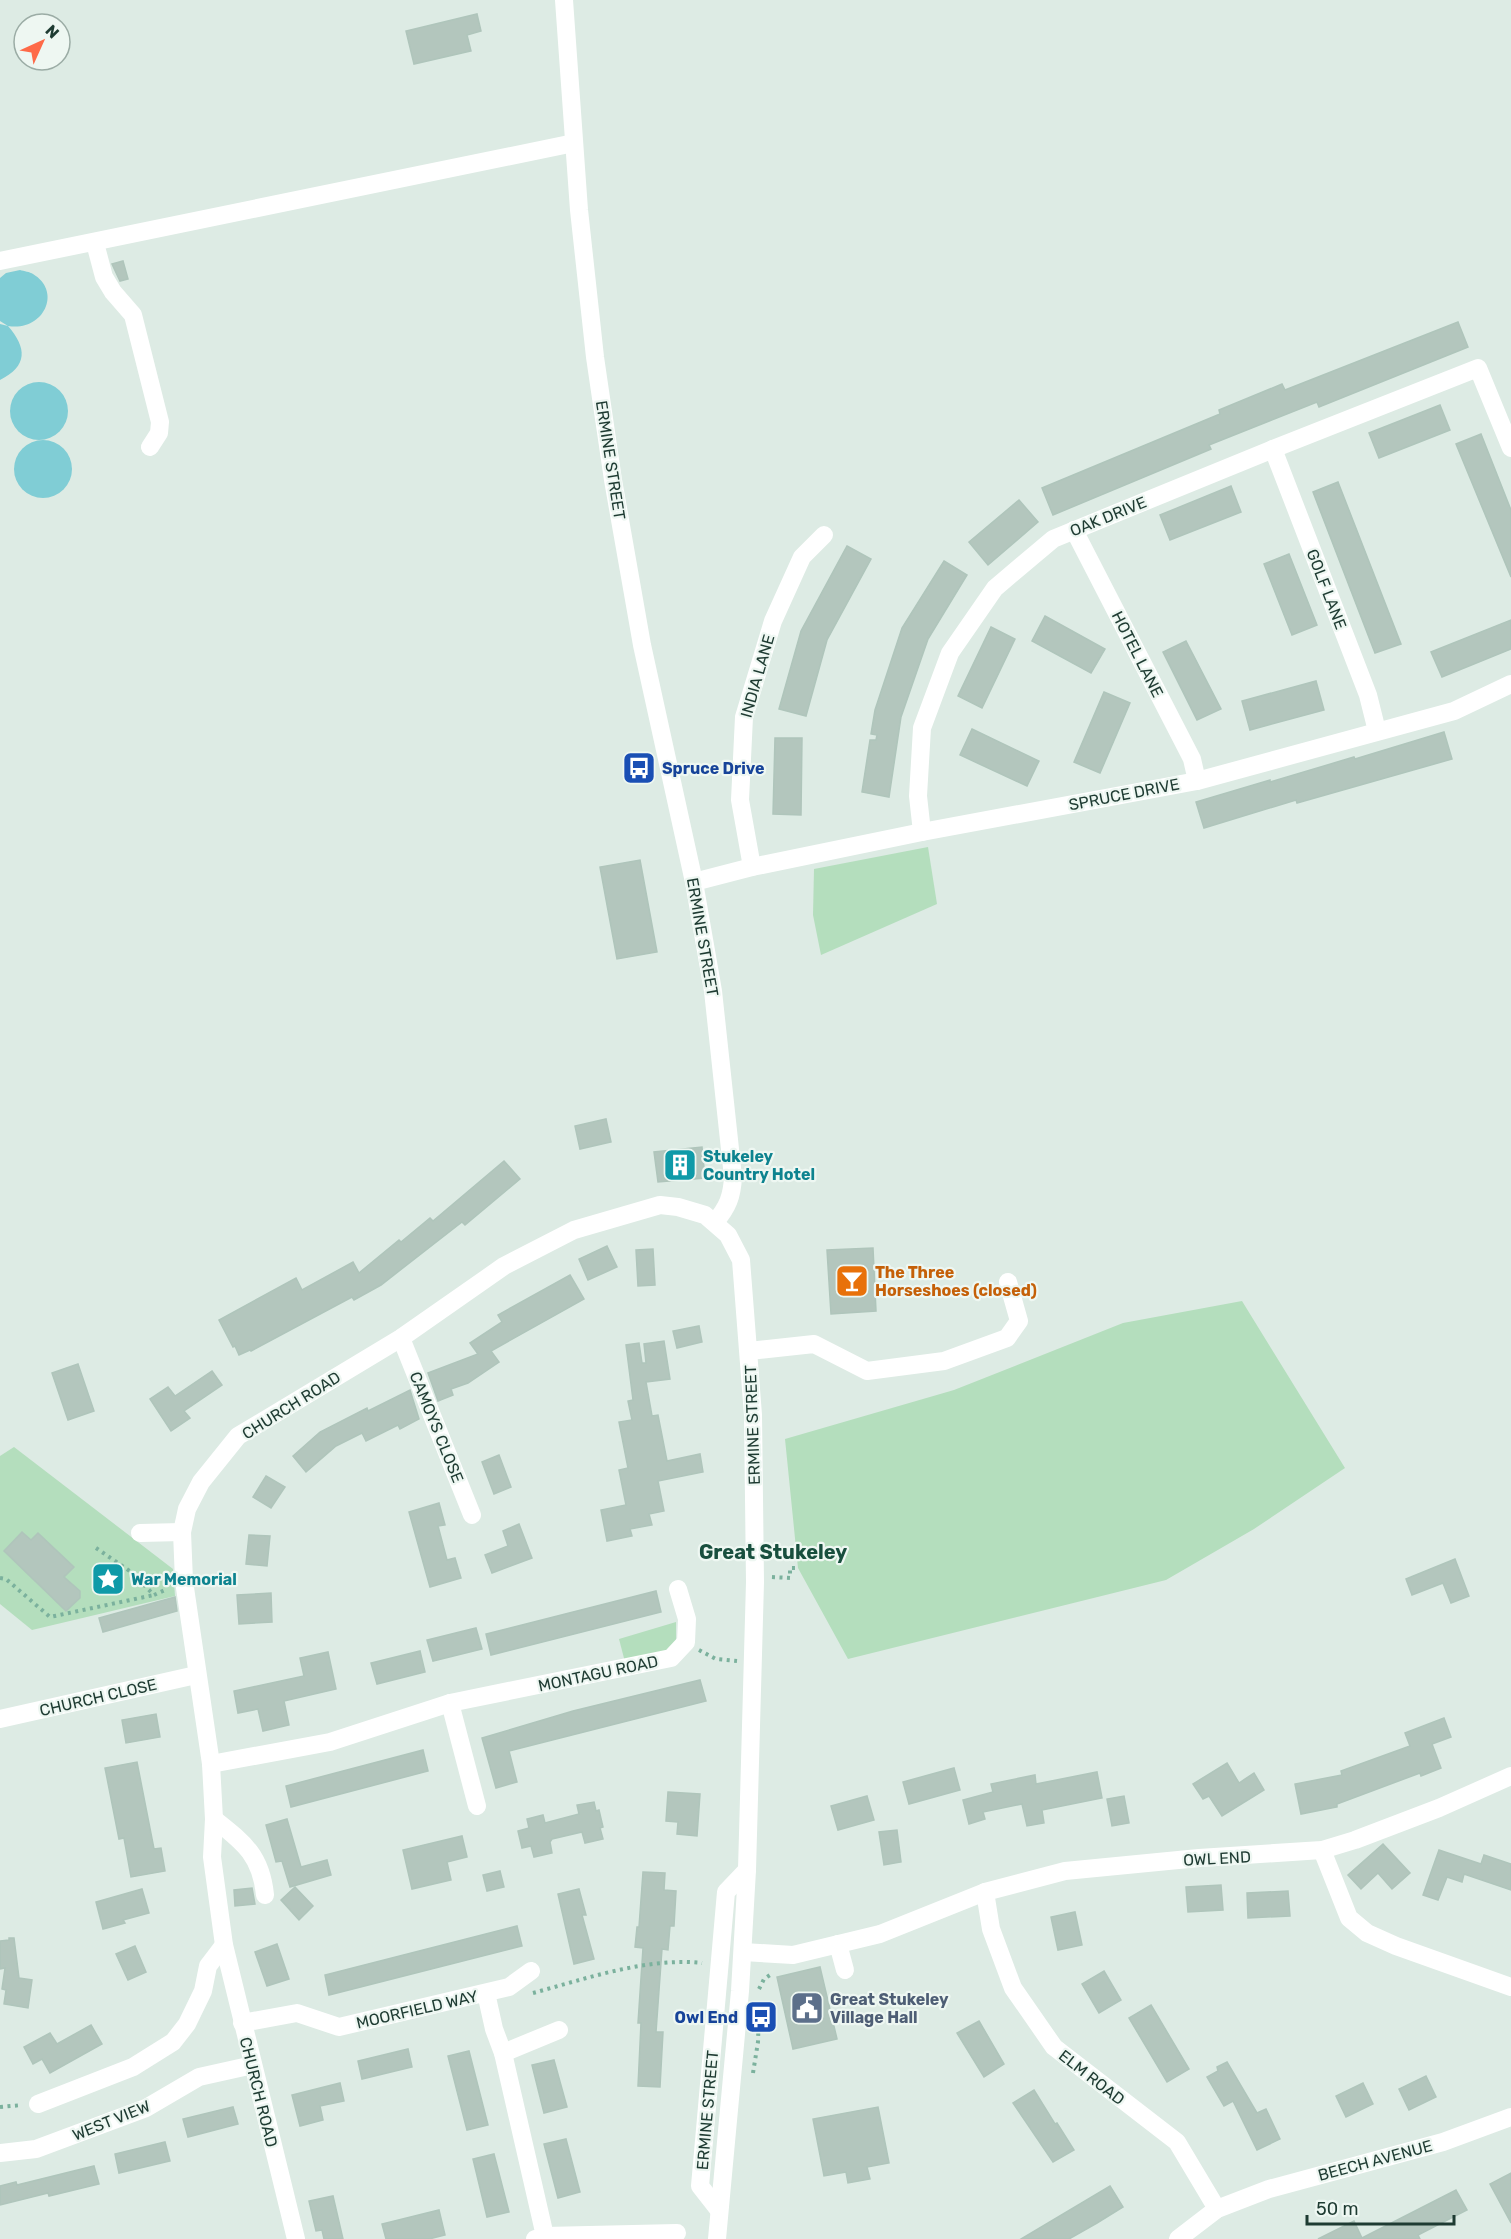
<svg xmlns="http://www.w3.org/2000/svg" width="1511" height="2239" viewBox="0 0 1511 2239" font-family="Rubik,sans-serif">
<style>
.green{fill:#b4debd}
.water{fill:#80cdd5}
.building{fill:#b3c6bd;stroke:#afc5bb;stroke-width:1.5}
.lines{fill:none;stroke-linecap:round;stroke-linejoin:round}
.path{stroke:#7bb19d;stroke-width:4;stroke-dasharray:3 4.5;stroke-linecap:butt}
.minor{stroke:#fff;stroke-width:18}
.labels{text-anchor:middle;stroke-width:4.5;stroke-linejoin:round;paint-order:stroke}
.street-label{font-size:16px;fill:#1e3b32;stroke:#eef7f2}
.transit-label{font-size:16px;font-weight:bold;fill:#164399;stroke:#eef7f2;text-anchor:start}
.culture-label{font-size:16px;font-weight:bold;fill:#0d838f;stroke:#eef7f2;text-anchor:start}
.food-label{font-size:16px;font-weight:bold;fill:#c56008;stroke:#eef7f2;text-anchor:start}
.service-label{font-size:16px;font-weight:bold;fill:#4e5e75;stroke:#eef7f2;text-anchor:start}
.quarter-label{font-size:20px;font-weight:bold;fill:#184f3e;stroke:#eef7f2}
</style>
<rect width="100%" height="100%" fill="#ddebe4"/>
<g class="green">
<path d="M928,847L937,904L821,955L813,915L814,869Z"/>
<path d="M1242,1301L1345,1468L1254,1529L1166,1580L848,1659L798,1568L785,1439L954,1390L1123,1323Z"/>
<path d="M14,1447L173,1569L175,1596L32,1630L0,1604V1456Z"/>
<path d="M676,1622V1641L668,1650L625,1662L619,1639Z"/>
</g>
<g class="water">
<path d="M20,270C24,271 30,272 33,274C63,292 43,332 8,326C27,348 28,366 0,380V324L8,326L0,321V278L6,273Z"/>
<circle cx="39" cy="411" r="29"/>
<circle cx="43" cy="469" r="29"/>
</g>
<g class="building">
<path d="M477,14L481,31L467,35L471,51L414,64L406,31Z"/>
<path d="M123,261L128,279L120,281L112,264Z"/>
<path d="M1458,322L1468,347L1319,407L1317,402L1209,445L1211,449L1053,515L1042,488L1220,414L1219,410L1282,384L1285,390Z"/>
<path d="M1440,405L1450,430L1379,458L1369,433Z"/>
<path d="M1481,434L1511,510V577L1456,444Z"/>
<path d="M1338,482L1401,644L1375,653L1313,492Z"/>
<path d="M1231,486L1241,512L1170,540L1160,515Z"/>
<path d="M1019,500L1038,522L988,565L969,542Z"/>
<path d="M847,546L871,559L827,640L806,716L779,709L801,631Z"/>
<path d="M1289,554L1317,625L1292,635L1264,564Z"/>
<path d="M944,561L967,575L928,639L901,717L889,797L862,792L870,740H876L877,735L871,734L875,710L902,628Z"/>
<path d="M1045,616L1105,649L1091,673L1032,641Z"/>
<path d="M1511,620V649L1442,677L1431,652Z"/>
<path d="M991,627L1015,639L982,708L958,696Z"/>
<path d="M1186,641L1221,709L1197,720L1163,652Z"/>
<path d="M1316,681L1324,710L1250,730L1242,701Z"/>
<path d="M1104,692L1130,703L1100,773L1074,762Z"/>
<path d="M972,729L1039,761L1027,786L960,755Z"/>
<path d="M1444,732L1452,759L1297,803L1296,800L1204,828L1196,802L1270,780V782L1354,757L1355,759Z"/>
<path d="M775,738H802L801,815L773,814Z"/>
<path d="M640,860L657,952L617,959L600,867Z"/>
<path d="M606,1119L611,1142L580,1149L575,1126Z"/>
<path d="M702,1147L705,1178L658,1182L654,1152Z"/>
<path d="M504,1161L520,1179L465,1225L462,1222L381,1285L354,1300L352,1297L251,1351L250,1350L239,1355L235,1346L233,1347L219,1320L296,1278L302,1290L353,1262L359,1273L399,1240L401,1242L430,1218L433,1221Z"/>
<path d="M607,1246L617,1267L588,1280L579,1259Z"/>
<path d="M873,1248L876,1311L831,1314L827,1250Z"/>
<path d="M653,1249L655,1285L638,1286L636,1250Z"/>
<path d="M570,1275L584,1299L491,1351L499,1362L468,1383L451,1389L453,1395L438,1401L428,1373L478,1354L470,1343L502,1322L498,1315Z"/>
<path d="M699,1326L702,1342L677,1348L673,1331Z"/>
<path d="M664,1341L670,1379L646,1382L652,1416L658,1415L667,1461L700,1454L703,1472L658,1481L664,1511L649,1514L652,1525L630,1529L632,1536L607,1541L601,1510L626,1505L619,1470L628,1468L619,1422L632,1420L628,1401L633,1400L626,1345L639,1343L642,1363H646L644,1344Z"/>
<path d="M78,1364L94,1411L68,1420L52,1373Z"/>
<path d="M212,1371L222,1385L184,1411L190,1418L171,1431L150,1399L168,1387L175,1396Z"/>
<path d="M410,1390L419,1419L400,1429L398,1425L366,1441L362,1433L336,1446L306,1472L293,1456L320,1432L367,1408L368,1411Z"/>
<path d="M499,1455L511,1487L494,1494L482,1462Z"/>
<path d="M266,1476L285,1487L271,1508L253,1497Z"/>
<path d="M439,1503L445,1525L438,1526L447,1560L455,1558L461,1578L430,1587L409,1512Z"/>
<path d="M519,1524L532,1558L492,1573L485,1555L508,1546L503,1531Z"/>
<path d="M22,1532L31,1540L38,1533L74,1567L64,1577L80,1591V1598L66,1611L4,1551Z"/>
<path d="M249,1535L270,1536L267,1566L246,1564Z"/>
<path d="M1455,1559L1469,1596L1451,1603L1443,1583L1412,1595L1406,1579Z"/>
<path d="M656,1591L661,1612L491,1655L486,1634Z"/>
<path d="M271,1593L272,1622L239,1624L237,1595Z"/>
<path d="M175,1597L177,1611L103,1632L99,1618Z"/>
<path d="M476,1628L482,1649L433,1661L427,1640Z"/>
<path d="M420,1651L425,1672L377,1684L371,1663Z"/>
<path d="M328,1652L336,1689L284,1701L289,1725L263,1731L258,1709L238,1713L234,1691L304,1676L300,1658Z"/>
<path d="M700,1680L706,1701L509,1751L517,1782L496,1788L482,1738L573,1711Z"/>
<path d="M156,1714L160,1737L126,1743L122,1720Z"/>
<path d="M1444,1718L1451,1737L1432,1744L1441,1768L1421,1776L1420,1773L1337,1804V1807L1301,1814L1295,1784L1342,1775L1341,1771L1410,1746L1405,1733Z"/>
<path d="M423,1750L428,1771L291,1807L286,1786Z"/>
<path d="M137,1762L154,1849L161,1848L165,1871L131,1877L124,1838L119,1839L105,1768Z"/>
<path d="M1227,1763L1239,1783L1254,1773L1264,1790L1222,1816L1209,1796L1203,1799L1193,1784Z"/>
<path d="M954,1768L960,1790L909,1804L903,1782Z"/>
<path d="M1097,1772L1102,1798L1042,1810L1044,1823L1027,1826L1022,1804L983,1812L985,1819L969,1824L963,1800L993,1792L991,1784L1035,1775L1036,1784Z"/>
<path d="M668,1792L700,1794L697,1836L677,1834L678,1822L666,1821Z"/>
<path d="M867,1796L874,1820L838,1830L831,1806Z"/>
<path d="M1124,1796L1129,1823L1112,1826L1107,1799Z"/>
<path d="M594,1802L596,1811L599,1810L603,1827L600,1828L603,1839L585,1843L582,1832L552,1839L550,1842L552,1853L534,1857L531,1846L522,1848L518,1831L529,1828L527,1819L543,1815L545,1823L579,1814L577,1805Z"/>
<path d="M287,1819L301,1867L327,1860L331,1875L290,1887L282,1861L276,1862L266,1825Z"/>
<path d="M897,1830L901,1862L884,1865L879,1832Z"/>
<path d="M462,1836L467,1857L447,1862L451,1880L412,1889L403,1850Z"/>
<path d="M1383,1844L1410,1873L1392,1889L1378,1873L1361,1889L1348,1875Z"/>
<path d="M1439,1850L1481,1864L1484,1855L1511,1864V1890L1464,1874L1462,1882L1447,1877L1438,1900L1423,1895Z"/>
<path d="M500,1871L504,1887L487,1891L483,1875Z"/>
<path d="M643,1872L665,1873L664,1890L676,1891L674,1926H670L668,1950L662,1949L656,2032H663L660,2087L638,2086L641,2023H638L643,1948L635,1947L637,1927H639Z"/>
<path d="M1221,1885L1223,1910L1188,1912L1186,1887Z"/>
<path d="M295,1887L313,1906L299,1920L281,1900Z"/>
<path d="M252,1888L255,1904L235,1906L234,1890Z"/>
<path d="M142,1889L149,1913L123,1920L125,1923L103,1929L96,1902Z"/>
<path d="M579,1889L586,1915H582L594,1959L574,1964L558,1894Z"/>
<path d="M1288,1891L1290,1916L1248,1918L1247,1893Z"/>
<path d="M1075,1912L1082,1945L1058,1950L1051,1917Z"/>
<path d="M517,1926L522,1946L329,1995L325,1975Z"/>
<path d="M9,1938H14L19,1978L32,1980L28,2008L4,2004L6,1990L2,1989L5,1968L0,1969V1941L9,1940Z"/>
<path d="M277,1944L289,1979L267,1986L255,1952Z"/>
<path d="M135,1946L146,1972L128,1980L116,1954Z"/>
<path d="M820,1967L837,2039L793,2049L777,1977Z"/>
<path d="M1104,1971L1121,2000L1099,2013L1082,1984Z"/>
<path d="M1151,2005L1189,2069L1167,2082L1129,2018Z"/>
<path d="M979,2021L1004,2064L984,2077L957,2033Z"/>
<path d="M91,2025L102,2044L50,2073L42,2059L33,2064L24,2047L50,2033L57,2044Z"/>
<path d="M408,2049L412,2067L362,2079L358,2061Z"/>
<path d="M469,2051L488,2125L467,2130L448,2056Z"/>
<path d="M554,2060L567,2107L544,2113L532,2065Z"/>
<path d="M1227,2062L1257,2113L1266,2109L1280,2139L1257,2150L1233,2101L1224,2106L1207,2077L1218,2071L1217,2067Z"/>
<path d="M1426,2076L1436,2097L1409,2110L1399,2089Z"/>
<path d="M340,2083L344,2101L320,2106L323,2120L300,2126L292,2095Z"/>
<path d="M1363,2083L1373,2104L1346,2117L1336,2096Z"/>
<path d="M1034,2090L1055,2124L1057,2123L1074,2150L1053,2162L1013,2103Z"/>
<path d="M233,2107L238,2124L188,2137L183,2119Z"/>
<path d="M878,2107L889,2163L867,2167L870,2179L848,2183L846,2172L824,2176L813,2119Z"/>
<path d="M566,2139L580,2192L558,2198L544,2144Z"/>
<path d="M165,2142L170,2161L119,2173L115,2154Z"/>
<path d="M494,2154L509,2212L487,2217L473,2159Z"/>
<path d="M94,2166L99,2184L49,2196L48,2193L0,2205V2186L16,2182L17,2185Z"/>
<path d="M1511,2173V2223L1490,2184Z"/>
<path d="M1110,2186L1123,2207L1097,2223L1069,2239H1021Z"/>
<path d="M1456,2190L1467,2210L1418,2235L1420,2239H1318L1354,2221L1362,2238Z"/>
<path d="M333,2196L343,2239H324L322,2230L316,2231L309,2201Z"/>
<path d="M439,2210L445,2235L429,2239H386L382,2224Z"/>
</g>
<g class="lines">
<g class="path">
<path d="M96,1548L131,1572L154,1595L167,1589"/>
<path d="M772,1577L790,1578V1568H798"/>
<path d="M0,1578L6,1579L50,1617L154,1595"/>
<path d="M699,1650L716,1659L737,1661"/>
<path d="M759,1989L764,1979L773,1973"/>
<path d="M533,1993C585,1979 647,1957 702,1963"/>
<path d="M753,2073L758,2042L759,2009"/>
<path d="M0,2107L22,2105"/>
</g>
<g class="minor">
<path d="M564,0L579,210L595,357L613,480L642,645L694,882L713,991L733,1177C732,1196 728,1207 715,1222"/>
<path d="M95,243L104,277L113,292L133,315L160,422L159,433L150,447"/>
<path d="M0,261L574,143"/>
<path d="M1273,449L1368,695L1377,731"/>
<path d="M1074,530L1192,759L1197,781"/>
<path d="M922,832L918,796L922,728L950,653L995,588L1053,539L1273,449L1478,368L1511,448"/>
<path d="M752,867L740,800L744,717L773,621L802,557L824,535"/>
<path d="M694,882L752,867L922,832L1197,781L1454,711L1511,684"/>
<path d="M401,1338L472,1515"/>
<path d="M749,1351L814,1344L867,1371L944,1361L1007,1338L1019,1321L1008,1282"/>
<path d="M140,1533L182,1532"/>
<path d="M450,1703L477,1806"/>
<path d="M0,1719L196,1675"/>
<path d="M211,1764L330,1742L450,1703L671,1658L686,1642L687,1619L678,1589"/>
<path d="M214,1819C243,1842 261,1855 265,1895"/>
<path d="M1322,1850L1349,1918L1367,1933L1396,1946L1511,1987"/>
<path d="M985,1892L991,1929L1013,1988L1054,2047L1177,2142L1217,2209"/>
<path d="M838,1944L845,1970"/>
<path d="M743,1952L793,1955L880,1934L985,1892L1065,1871L1199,1858L1322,1850L1355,1840L1439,1808L1511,1776"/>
<path d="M486,1993L494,2029L503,2053L545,2236"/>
<path d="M242,2023L297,2013L339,2027L509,1987L531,1971"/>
<path d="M503,2053L559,2030"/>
<path d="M38,2104L133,2067L173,2042L187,2024L203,1991L208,1966L224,1945"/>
<path d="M0,2153L36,2149L146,2108L199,2077L253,2065"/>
<path d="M718,2209L700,2186L726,1892L747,1870"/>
<path d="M296,2239L224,1945L212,1857L214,1819L211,1764L184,1581L182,1532L187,1509L201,1482L238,1436L401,1338L504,1266L574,1230L660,1205L678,1207L705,1215L728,1235L741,1260L753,1415L755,1582L747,1870L740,1991L717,2239"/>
<path d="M535,2239L545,2236L677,2233"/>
<path d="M1178,2239L1217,2209L1269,2189L1443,2142L1511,2117"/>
</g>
</g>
<defs>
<g id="bus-square" transform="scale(1.725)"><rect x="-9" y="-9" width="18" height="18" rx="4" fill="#1a4fb4" stroke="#eef7f2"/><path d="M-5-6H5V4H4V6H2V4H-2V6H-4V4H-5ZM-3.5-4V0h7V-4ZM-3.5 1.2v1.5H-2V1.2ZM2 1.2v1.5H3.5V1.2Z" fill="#fff"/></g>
<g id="building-square" transform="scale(1.725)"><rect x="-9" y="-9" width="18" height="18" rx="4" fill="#0f9aa8" stroke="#eef7f2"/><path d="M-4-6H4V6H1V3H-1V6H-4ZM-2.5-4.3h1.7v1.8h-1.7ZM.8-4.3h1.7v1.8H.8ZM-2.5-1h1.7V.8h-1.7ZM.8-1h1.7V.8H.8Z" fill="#fff"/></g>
<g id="bar-square" transform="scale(1.725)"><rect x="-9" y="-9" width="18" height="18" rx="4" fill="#e8710a" stroke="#eef7f2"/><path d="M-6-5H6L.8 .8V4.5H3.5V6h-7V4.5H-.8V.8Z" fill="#fff"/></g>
<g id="sight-square" transform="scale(1.725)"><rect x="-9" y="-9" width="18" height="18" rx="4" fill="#0f9aa8" stroke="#eef7f2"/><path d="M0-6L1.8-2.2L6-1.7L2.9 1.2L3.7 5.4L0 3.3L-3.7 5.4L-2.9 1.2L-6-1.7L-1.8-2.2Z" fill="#fff"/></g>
<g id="civic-square" transform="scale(1.725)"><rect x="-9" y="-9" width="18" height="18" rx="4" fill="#5c6f8a" stroke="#eef7f2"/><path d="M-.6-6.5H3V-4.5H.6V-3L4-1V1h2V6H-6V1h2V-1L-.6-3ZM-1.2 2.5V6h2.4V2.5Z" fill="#fff"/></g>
</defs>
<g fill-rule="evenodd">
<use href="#bus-square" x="639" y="768"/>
<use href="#building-square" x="680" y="1165"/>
<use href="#bar-square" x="852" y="1281"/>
<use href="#sight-square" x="108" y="1579"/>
<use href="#civic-square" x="807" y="2008"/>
<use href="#bus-square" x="761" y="2017"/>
</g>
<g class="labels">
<g class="street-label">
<text transform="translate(611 460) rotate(81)" y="6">ERMINE STREET</text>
<text transform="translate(1108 516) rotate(-22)" y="6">OAK DRIVE</text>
<text transform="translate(1327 589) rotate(69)" y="6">GOLF LANE</text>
<text transform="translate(1138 654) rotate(63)" y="6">HOTEL LANE</text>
<text transform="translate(757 676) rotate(-74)" y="6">INDIA LANE</text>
<text transform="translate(1124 794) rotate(-11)" y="6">SPRUCE DRIVE</text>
<text transform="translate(703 937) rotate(80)" y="6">ERMINE STREET</text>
<text transform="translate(291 1405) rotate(-32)" y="6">CHURCH ROAD</text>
<text transform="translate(752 1425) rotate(-92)" y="6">ERMINE STREET</text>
<text transform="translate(437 1427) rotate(68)" y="6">CAMOYS CLOSE</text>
<text transform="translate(598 1673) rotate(-12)" y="6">MONTAGU ROAD</text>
<text transform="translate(98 1697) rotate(-13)" y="6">CHURCH CLOSE</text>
<text transform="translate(1217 1858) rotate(-3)" y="6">OWL END</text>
<text transform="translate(417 2009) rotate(-13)" y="6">MOORFIELD WAY</text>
<text transform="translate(1092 2077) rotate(38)" y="6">ELM ROAD</text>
<text transform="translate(259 2092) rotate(76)" y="6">CHURCH ROAD</text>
<text transform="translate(707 2110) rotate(-85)" y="6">ERMINE STREET</text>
<text transform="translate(111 2120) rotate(-22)" y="6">WEST VIEW</text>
<text transform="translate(1375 2160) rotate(-15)" y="6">BEECH AVENUE</text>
</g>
<g class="transit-label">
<text x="662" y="774">Spruce Drive</text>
<text x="738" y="2023" text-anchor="end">Owl End</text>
</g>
<g class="culture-label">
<text x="703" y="1162">Stukeley<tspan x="703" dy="18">Country Hotel</tspan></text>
<text x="131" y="1585">War Memorial</text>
</g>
<g class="food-label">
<text x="875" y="1278">The Three<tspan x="875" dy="18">Horseshoes (closed)</tspan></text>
</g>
<g class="service-label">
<text x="830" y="2005">Great Stukeley<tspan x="830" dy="18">Village Hall</tspan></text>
</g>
<g class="quarter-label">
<text x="773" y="1559">Great Stukeley</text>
</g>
</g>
<g transform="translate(42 42) rotate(45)"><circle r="28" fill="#eef7f2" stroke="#9baca5" stroke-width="1.5"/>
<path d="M0-4.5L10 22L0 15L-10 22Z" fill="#fe6a48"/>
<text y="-9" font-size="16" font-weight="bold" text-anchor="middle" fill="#1e3b32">N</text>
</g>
<path d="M1307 2215v9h147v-9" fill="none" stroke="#1e3b32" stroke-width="3"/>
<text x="1316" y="2215" font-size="18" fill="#1e3b32" stroke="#eef7f2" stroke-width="4.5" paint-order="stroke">50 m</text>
</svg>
